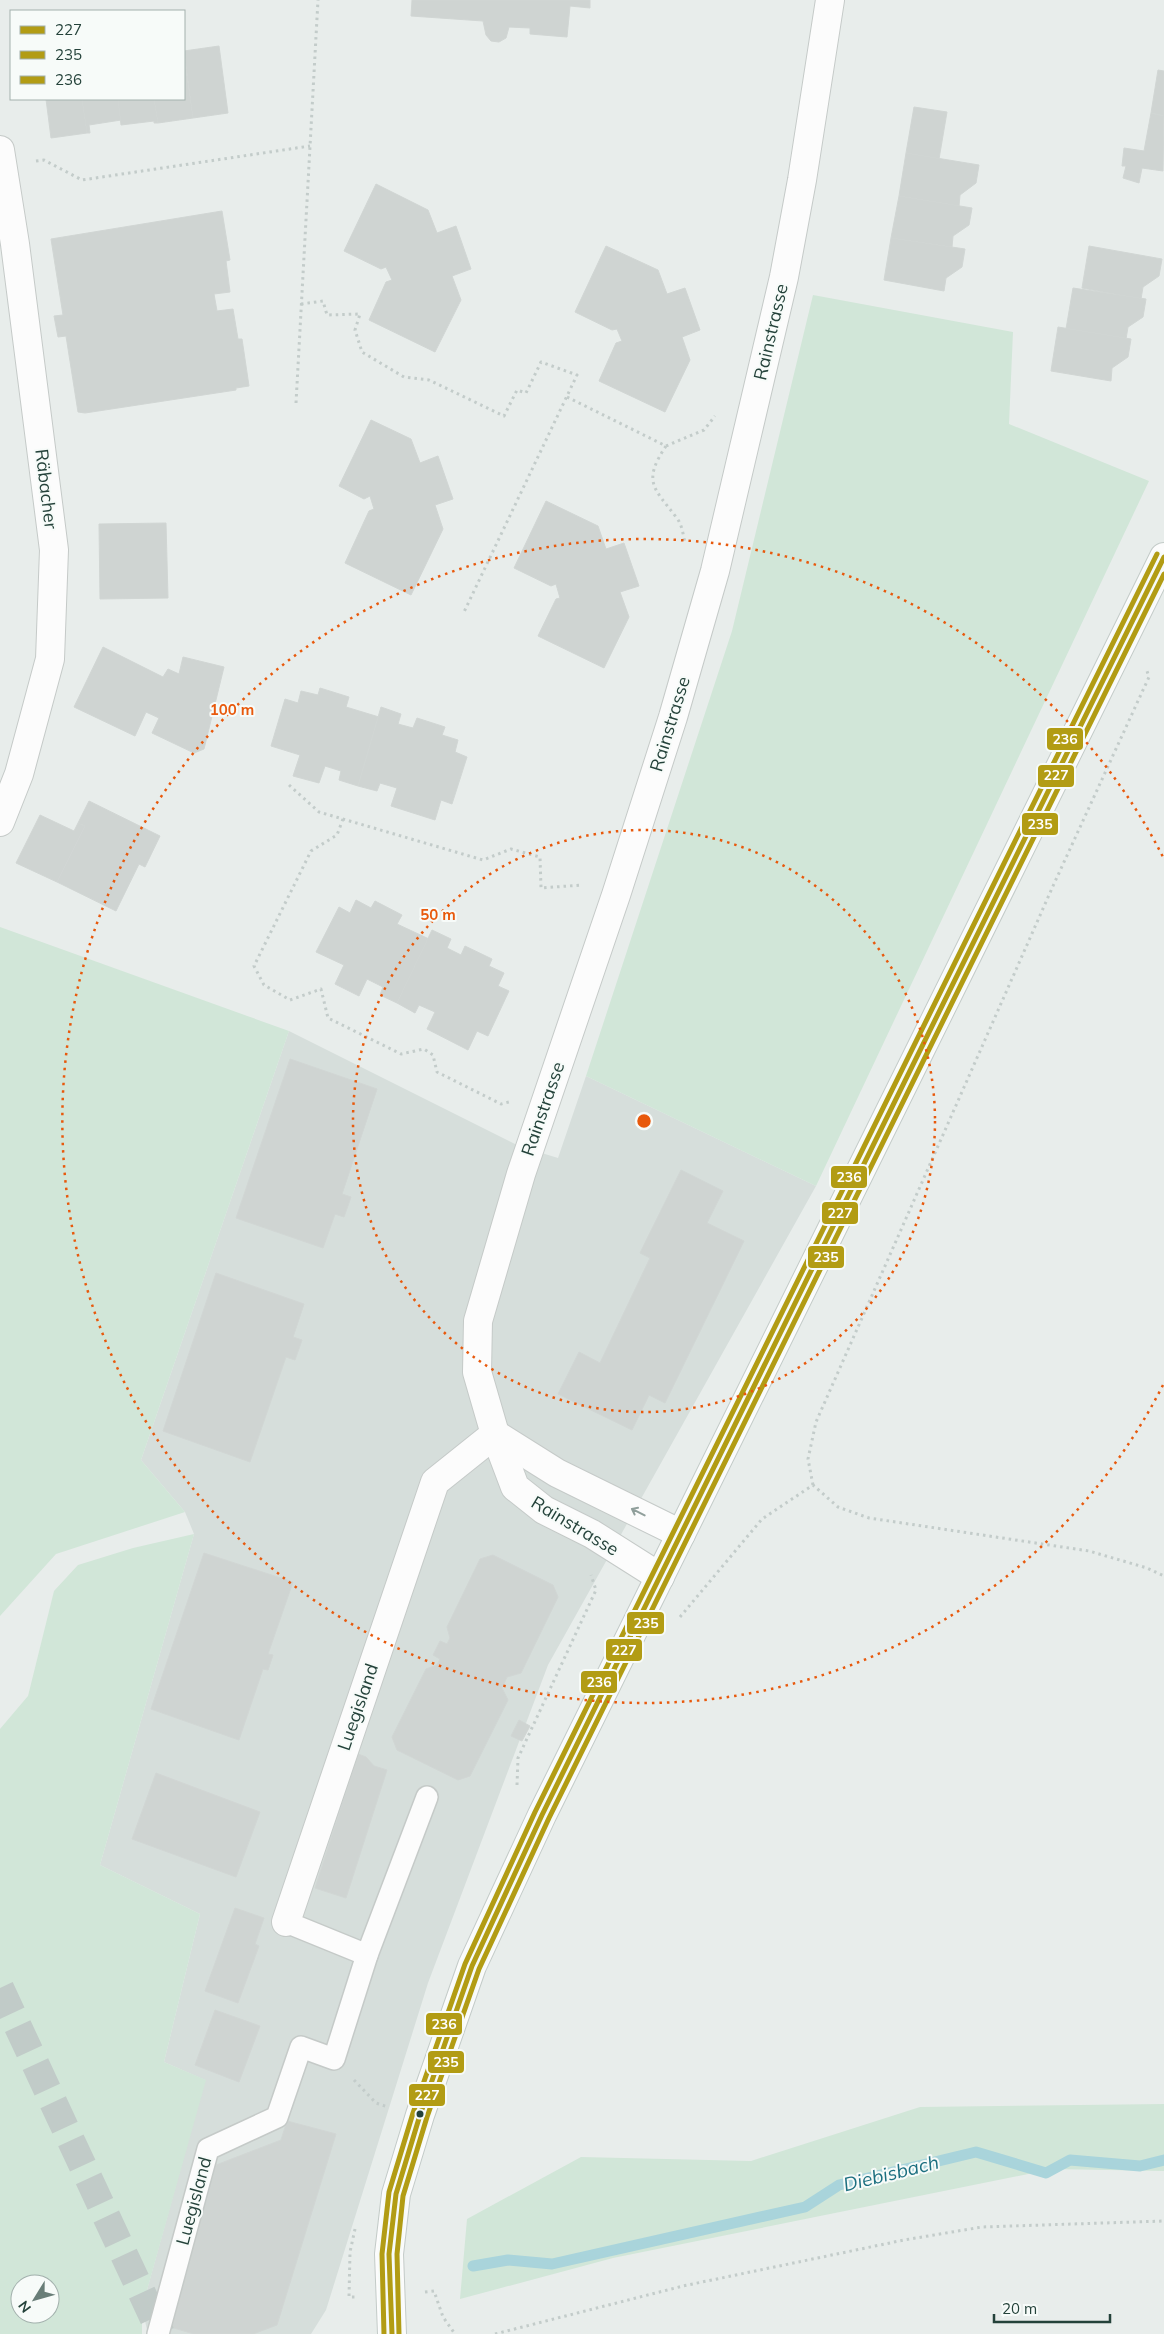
<svg xmlns="http://www.w3.org/2000/svg" width="1164" height="2334" viewBox="0 0 1164 2334" font-family="Mulish,sans-serif">
<style>
.built{fill:#d6dedb}
.green{fill:#d1e6d8;fill-rule:evenodd}
.lines{fill:none;stroke-linecap:round;stroke-linejoin:round}
.stream{stroke:#a9d4db;stroke-width:11}
.building{fill:#cfd4d2;stroke:#d1d6d4}
.motorway-tunnel{stroke:#c1cbc8;stroke-width:28;stroke-dasharray:28 14;stroke-linecap:butt}
.service-casing{stroke:#c5cac8;stroke-width:24}
.minor-casing{stroke:#c5cac8;stroke-width:30}
.secondary-casing{stroke:#c3cbc8;stroke-width:30}
.path{stroke:#c3ccca;stroke-width:3;stroke-dasharray:2.5 4;stroke-linecap:butt}
.service{stroke:#fcfcfc;stroke-width:21}
.minor{stroke:#fcfcfc;stroke-width:28}
.secondary{stroke:#fcfcfc;stroke-width:28}
.bus-1-casing{stroke:#f7fbf9;stroke-width:9}
.bus-2-casing{stroke:#f7fbf9;stroke-width:9}
.bus-3-casing{stroke:#f7fbf9;stroke-width:9}
.bus-1{stroke:#b29c14;stroke-width:5}
.bus-2{stroke:#b29c14;stroke-width:5}
.bus-3{stroke:#b29c14;stroke-width:5}
.oneway{stroke:#909f9b}
.ring{fill:none;stroke:#e8590c;stroke-width:2.5;stroke-dasharray:2.5 5}
.bus-dot{fill:#24423a;stroke:#f7fbf9;stroke-width:2}
.labels{text-anchor:middle;stroke-width:4;stroke-linejoin:round;paint-order:stroke}
.street-label{font-size:18px;fill:#24423a;stroke:#f7fbf9}
.water-label{font-size:19px;font-style:italic;fill:#1c6f80;stroke:#f7fbf9}
.centre{fill:#e8590c;stroke:#f7fbf9;stroke-width:2.5}
.ring-label{font-size:15px;text-anchor:middle;font-weight:bold;fill:#e8590c;stroke:#f7fbf9;stroke-width:4;stroke-linejoin:round;paint-order:stroke}
.line-badge{stroke:#f7fbf9;stroke-width:2}
.badge-label{font-size:14px;text-anchor:middle;font-weight:bold;fill:#fff}
</style>
<rect width="100%" height="100%" fill="#e8edeb"/>
<path class="built" d="M289,1031L519,1146L558,1158L586,1076L816,1186L548,1665L428,1983L326,2310L311,2334H148L142,2308L205,2080L164,2062L200,1914L100,1865L194,1534L185,1512L141,1460Z"/>
<g class="green">
<path d="M813,295L1013,332L1009,424L1149,481L816,1186L586,1076L732,631Z"/>
<path d="M0,927L289,1031L141,1460L185,1512L56,1554L0,1616Z"/>
<path d="M194,1534L100,1865L200,1914L164,2062L206,2080L142,2308V2334H0V1729L28,1696L54,1591L78,1565L133,1548ZM20,2284H50V2314H20Z"/>
<path d="M1164,2104V2171L1053,2169L613,2258L460,2299L467,2219L581,2157L751,2161L920,2107Z"/>
</g>
<g class="lines">
<path class="stream" d="M473,2266L508,2260L552,2264L805,2207L839,2185L976,2152L1046,2173L1070,2160L1140,2166L1164,2160"/>
</g>
<g class="building">
<path d="M412,0H590V8L570,6L567,37L530,34V28L509,27L506,38L499,42L491,41L486,35L483,21L411,16Z"/>
<path d="M219,46L228,113L193,118L184,51Z"/>
<path d="M184,55L193,118L158,123L154,99H184Z"/>
<path d="M1158,70L1164,71V116L1151,113Z"/>
<path d="M46,99H82L87,133L51,138Z"/>
<path d="M82,99H118L121,120L89,125L90,133H87Z"/>
<path d="M118,99H154L158,123H154V121L121,125Z"/>
<path d="M914,107L947,112L939,159L906,153Z"/>
<path d="M1151,113L1164,116L1163,171L1142,168L1139,183L1123,178L1126,166H1122L1124,148L1144,151Z"/>
<path d="M906,153L979,165L976,183L960,195L959,206L899,196Z"/>
<path d="M376,184L428,210L437,233L456,226L471,269L452,276L461,300L435,352L369,320L386,282L392,280L386,267L381,269L344,251Z"/>
<path d="M899,196L972,208L969,225L953,236L952,247L891,238Z"/>
<path d="M222,211L230,260L226,261L230,292L214,294L217,311L233,309L238,339H242L249,386L236,388V390L85,413L78,412L66,336L58,337L54,316L63,315L51,239Z"/>
<path d="M891,238L965,249L962,267L946,278L944,291L884,280Z"/>
<path d="M606,246L658,270L667,294L685,288L700,330L682,337L690,360L665,412L599,381L616,343L622,341L617,329L612,330L575,312Z"/>
<path d="M1089,246L1162,259L1159,276L1143,287L1141,299L1082,288Z"/>
<path d="M1073,288L1146,299L1143,317L1128,327L1126,339L1066,329Z"/>
<path d="M1058,327L1131,339L1128,357L1112,368L1111,381L1051,371Z"/>
<path d="M371,420L411,439L420,463L438,456L453,499L435,505L443,529L411,595L345,563L369,511L374,509L370,496L364,499L339,486Z"/>
<path d="M546,501L598,526L606,549L624,543L639,586L620,592L629,617L604,668L538,636L556,599L560,598L556,584L551,586L514,568Z"/>
<path d="M166,523L168,598L100,599L99,524Z"/>
<path d="M103,647L163,677L168,669L179,674L183,657L224,667L204,749L194,753L152,733L159,718L146,712L135,736L74,707Z"/>
<path d="M320,688L349,697L346,707L379,717L358,786L339,780L341,771L325,766L319,783L293,776L300,755L271,746L285,699L298,703L301,691L318,695Z"/>
<path d="M381,707L401,714L398,724L413,728L417,718L445,727L442,735L458,740L455,752L467,757L452,804L441,800L435,820L391,806L397,788L380,783L377,791L358,786Z"/>
<path d="M89,801L160,836L145,867L139,864L116,911L57,882L85,826L78,823Z"/>
<path d="M40,815L74,831L78,823L85,826L57,882L16,863Z"/>
<path d="M356,900L371,908L375,901L402,915L397,924L429,939L397,1003L380,995L383,987L367,979L359,996L335,984L344,965L316,952L339,907L350,913Z"/>
<path d="M432,930L451,939L447,948L461,955L465,946L492,959L489,966L504,973L498,986L509,991L488,1036L477,1031L468,1050L427,1029L435,1012L419,1005L415,1013L397,1003Z"/>
<path d="M290,1059L377,1089L342,1194L351,1197L344,1217L335,1214L323,1248L236,1218Z"/>
<path d="M681,1170L723,1191L707,1223L744,1241L665,1403L649,1395L632,1430L558,1394L579,1352L600,1363L650,1258L640,1253Z"/>
<path d="M216,1273L304,1304L293,1337L302,1340L295,1360L286,1357L250,1462L163,1431Z"/>
<path d="M204,1553L293,1582L268,1654L273,1655L268,1670L263,1669L239,1740L151,1709Z"/>
<path d="M493,1555L553,1585L558,1597L521,1673L507,1677L502,1688L508,1700L470,1776L458,1780L397,1750L392,1737L426,1669L437,1665L440,1659L433,1655L440,1641L447,1644L450,1638L447,1627L480,1559Z"/>
<path d="M519,1720L530,1726L522,1741L511,1736Z"/>
<path d="M358,1754L366,1757L374,1766L387,1770L346,1898L315,1888Z"/>
<path d="M156,1773L260,1812L236,1877L132,1839Z"/>
<path d="M235,1908L264,1918L255,1944L259,1946L238,2003L205,1991Z"/>
<path d="M215,2010L260,2026L239,2082L195,2065Z"/>
<path d="M287,2121L336,2134L277,2325L253,2334H194L167,2326L216,2165L281,2140Z"/>
</g>
<g class="lines">
<path class="motorway-tunnel" d="M0,1988L161,2334"/>
<g class="service-casing">
<g id="service">
<path d="M286,1922L367,1955L427,1797"/>
<path d="M158,2334L208,2149L277,2117L301,2047L334,2059L367,1955"/>
</g>
</g>
<g class="minor-casing">
<g id="minor">
<path d="M0,150L15,244L54,550L50,659L19,774L0,822"/>
<path d="M495,1434L557,1473L681,1534"/>
<path d="M660,1577L592,1534L544,1510L515,1487L495,1434L477,1372L478,1321L521,1174L616,895L673,717L715,571L784,277L802,180L830,0"/>
<path d="M286,1922L435,1482L495,1434"/>
</g>
</g>
<g class="secondary-casing">
<path id="secondary" d="M392,2334L389,2254L396,2194L420,2115L472,1966L542,1815L1164,557"/>
</g>
<g class="path">
<path d="M36,161L44,160L82,180L310,146"/>
<path d="M301,304L323,301L327,315L360,314L355,330L362,352L404,377L429,380L504,416L517,390L526,393L541,362L577,375L464,612"/>
<path d="M567,397L666,446L704,430L715,416"/>
<path d="M296,403L318,0"/>
<path d="M666,446C642,482 654,488 676,517C682,524 683,534 685,543"/>
<path d="M289,785L319,812L483,860L511,849L540,857L541,888L582,885"/>
<path d="M343,819L337,835L311,851L254,966L264,985L290,1000L321,989L328,1018L401,1054L424,1049L433,1055L437,1072L501,1104L509,1102"/>
<path d="M813,1485L808,1459L816,1422L1053,886L1149,677L1147,671"/>
<path d="M680,1617L762,1519L813,1485L838,1507L869,1518L1089,1551L1147,1568L1164,1576"/>
<path d="M517,1785L518,1758L596,1590L591,1575"/>
<path d="M354,2080L376,2103L388,2107"/>
<path d="M355,2229L350,2252L349,2297H356"/>
<path d="M425,2292L434,2291L443,2317L455,2334"/>
<path d="M495,2334L683,2286L904,2240L982,2227L1164,2221"/>
</g>
<use href="#service" class="service"/>
<use href="#minor" class="minor"/>
<use href="#secondary" class="secondary"/>
<g class="bus-1-casing">
<path id="bus-1" d="M392,2334L389,2254L396,2194L420,2115L472,1966L542,1815L1164,557"/>
</g>
<g class="bus-2-casing">
<path id="bus-2" d="M399,2334L397,2254L403,2196L427,2117L479,1969L549,1818L1164,574"/>
</g>
<g class="bus-3-casing">
<path id="bus-3" d="M384,2334L382,2254L389,2192L413,2113L465,1964L535,1812L1157,554"/>
</g>
<use href="#bus-1" class="bus-1"/>
<use href="#bus-2" class="bus-2"/>
<use href="#bus-3" class="bus-3"/>
</g>
<defs><path id="oneway-shaft" d="M-6 0H5M1.5-3L5.5 0L1.5 3" fill="none" stroke-width="1.6" stroke-linecap="round" stroke-linejoin="round" transform="scale(1.25)"/></defs>
<use class="oneway" href="#oneway-shaft" transform="translate(638 1512) rotate(-153)"/>
<g class="ring">
<circle cx="644" cy="1121" r="291"/>
<path d="M1163 1385A582 582 0 1 1 1163 857"/>
</g>
<circle class="bus-dot" cx="420" cy="2114" r="4.5"/>
<g class="labels">
<g class="street-label">
<text transform="translate(771 332) rotate(-77)" y="6">Rainstrasse</text>
<text transform="translate(46 489) rotate(83)" y="6">Räbacher</text>
<text transform="translate(670 724) rotate(-73)" y="6">Rainstrasse</text>
<text transform="translate(543 1109) rotate(-71)" y="6">Rainstrasse</text>
<text transform="translate(575 1526) rotate(31)" y="6">Rainstrasse</text>
<text transform="translate(358 1707) rotate(-71)" y="6">Luegisland</text>
<text transform="translate(194 2201) rotate(-75)" y="6">Luegisland</text>
</g>
<g class="water-label">
<text transform="translate(891 2173) rotate(-14)" y="7">Diebisbach</text>
</g>
</g>
<circle cx="644" cy="1121" r="8" class="centre"/>
<g class="ring-label">
<text x="232" y="715">100 m</text>
<text x="438" y="920">50 m</text>
</g>
<g class="line-badge">
<rect x="1046" y="727" width="38" height="24" rx="5" fill="#b29c14"/>
<rect x="1037" y="764" width="38" height="24" rx="5" fill="#b29c14"/>
<rect x="1021" y="812" width="38" height="24" rx="5" fill="#b29c14"/>
<rect x="830" y="1165" width="38" height="24" rx="5" fill="#b29c14"/>
<rect x="821" y="1201" width="38" height="24" rx="5" fill="#b29c14"/>
<rect x="807" y="1245" width="38" height="24" rx="5" fill="#b29c14"/>
<rect x="626" y="1611" width="39" height="24" rx="5" fill="#b29c14"/>
<rect x="605" y="1638" width="38" height="24" rx="5" fill="#b29c14"/>
<rect x="580" y="1670" width="38" height="24" rx="5" fill="#b29c14"/>
<rect x="425" y="2012" width="38" height="24" rx="5" fill="#b29c14"/>
<rect x="427" y="2050" width="38" height="24" rx="5" fill="#b29c14"/>
<rect x="408" y="2083" width="38" height="24" rx="5" fill="#b29c14"/>
</g>
<g class="badge-label">
<text x="1065" y="744">236</text>
<text x="1056" y="780">227</text>
<text x="1040" y="829">235</text>
<text x="849" y="1182">236</text>
<text x="840" y="1218">227</text>
<text x="826" y="1262">235</text>
<text x="646" y="1628">235</text>
<text x="624" y="1655">227</text>
<text x="599" y="1687">236</text>
<text x="444" y="2029">236</text>
<text x="446" y="2067">235</text>
<text x="427" y="2100">227</text>
</g>
<rect x="10" y="10" width="175" height="90" fill="#f7fbf9" stroke="#a3b1ad"/>
<rect x="20" y="26" width="25" height="8" fill="#b29c14" stroke="#a3b1ad"/>
<text x="55" y="35" font-size="15" fill="#24423a">227</text>
<rect x="20" y="51" width="25" height="8" fill="#b29c14" stroke="#a3b1ad"/>
<text x="55" y="60" font-size="15" fill="#24423a">235</text>
<rect x="20" y="76" width="25" height="8" fill="#b29c14" stroke="#a3b1ad"/>
<text x="55" y="85" font-size="15" fill="#24423a">236</text>
<g transform="translate(35 2299) rotate(233)"><circle r="24" fill="#f7fbf9" stroke="#a3b1ad"/>
<path d="M0-4L9 19L0 12L-9 19Z" fill="#697e78"/>
<text y="-8" font-size="14" font-weight="bold" text-anchor="middle" fill="#24423a">N</text>
</g>
<path d="M994 2314v8h116v-8" fill="none" stroke="#24423a" stroke-width="2.5"/>
<text x="1002" y="2314" font-size="15" fill="#24423a" stroke="#f7fbf9" stroke-width="4" paint-order="stroke">20 m</text>
</svg>
